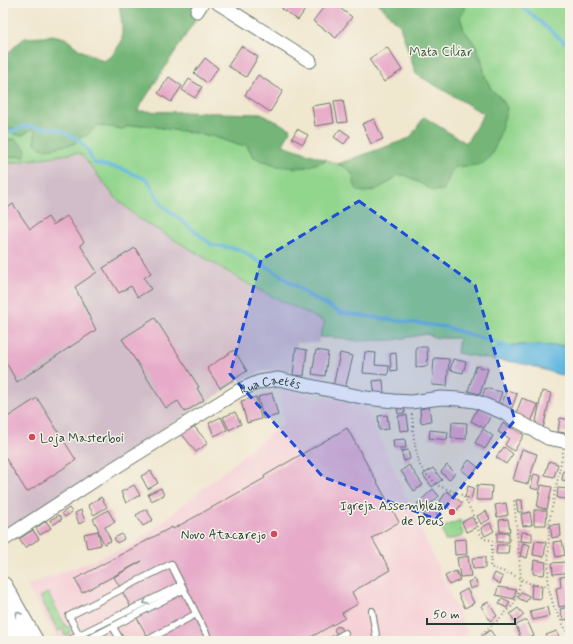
<svg xmlns="http://www.w3.org/2000/svg" width="573" height="644" viewBox="0 0 573 644" font-family="Mynerve,sans-serif">
<style>
.built{fill:#f6cfd6}
.industrial{fill:#d1bdc9}
.green{fill:#92d58d;stroke:#588960}
.forest{fill:#75b678;stroke:#4a7a56}
.water{fill:#62b7df;stroke:#407a8a}
.lines{fill:none;stroke-linecap:round;stroke-linejoin:round}
.stream{stroke:#62b7df;stroke-width:3.5}
.building{fill:#e7abc9}
.service-casing{stroke:#68786a;stroke-width:8}
.minor-casing{stroke:#68786a;stroke-width:15}
.secondary-casing{stroke:#68786a;stroke-width:20}
.trunk-casing{stroke:#68786a;stroke-width:23}
.path{stroke:#68786a;stroke-width:2;stroke-dasharray:1 3;stroke-linecap:butt}
.service{stroke:#fff;stroke-width:6}
.minor{stroke:#fff;stroke-width:13}
.secondary{stroke:#fff;stroke-width:18}
.trunk{stroke:#fff;stroke-width:21}
.oneway{stroke:#8f9e9a}
.marked{fill:#1d4ed8;fill-opacity:0.2;stroke:#1d4ed8;stroke-width:3;stroke-dasharray:8 5;stroke-linejoin:round}
.poi-dot{fill:#d1495b;stroke:#f7f3e8;stroke-width:1.5}
.labels{text-anchor:middle;stroke-width:3;stroke-linejoin:round;paint-order:stroke}
.park-label{font-size:13px;fill:#365b46;stroke:#f7f3e8}
.street-label{font-size:13px;fill:#1f3d34;stroke:#f7f3e8}
.poi-label{font-size:13px;fill:#1f3d34;stroke:#f7f3e8;text-anchor:end}
</style>
<rect width="100%" height="100%" fill="#f7f3e8"/>
<filter id="ink" filterUnits="userSpaceOnUse"><feTurbulence type="fractalNoise" baseFrequency=".025" numOctaves="2"/><feDisplacementMap in="SourceGraphic" scale="8" xChannelSelector="R" yChannelSelector="G"/><feConvolveMatrix kernelMatrix="1 2 1 2 8 2 1 2 1" color-interpolation-filters="sRGB"/></filter>
<filter id="wash" filterUnits="userSpaceOnUse"><feTurbulence type="fractalNoise" baseFrequency=".012" numOctaves="4" result="noise"/><feDisplacementMap in="SourceGraphic" scale="16" xChannelSelector="R" yChannelSelector="G"/><feGaussianBlur stdDeviation="0.9" result="paint"/><feColorMatrix in="noise" values="0 0 0 0 0 0 0 0 0 0 0 0 0 0 0 0 0 1.4 0 .05"/><feComposite in="paint" operator="in"/></filter>
<g filter="url(#wash)">
<rect width="100%" height="100%" fill="#f0e7cf"/>
<path class="built" d="M279,389L365,405L467,632L465,641H59L27,586L135,544L283,423Z"/>
<path class="industrial" d="M75,153L81,154L114,196L255,288L325,322L318,343H297L293,372L266,370L243,379L157,433L3,538V164Z"/>
<g class="green">
<path d="M466,3H570V346L514,345L491,351L494,360L457,353L459,338H438L426,334L394,340L358,341L341,338L320,337L325,322L255,288L138,218L114,196L81,154L75,153L3,164V157L25,156L9,139L3,144V131H7L15,127L26,133L29,130L32,129L35,130V143L57,147L74,144L80,137L86,136L98,125L122,129L129,126L147,125L173,130L202,134L215,137L231,143L246,144L253,156L277,166L306,167L327,160L347,168L353,176L356,188L370,191L390,182L398,175H405L418,182L447,184L450,173L455,167L470,165L492,154L507,109L503,100L491,89L485,76L482,61L476,46L464,30L460,17L465,9Z"/>
<path d="M460,520L463,536L445,541L442,528Z"/>
<path d="M48,593L66,627L71,626L70,633L65,636L62,629L58,631L40,597Z"/>
</g>
<g class="forest">
<path d="M119,3H196L193,14L196,19L137,111L261,114L291,129L283,145L327,160L306,167L296,168L277,166L265,161H261L253,156L246,144L241,146L215,137L202,134L173,130L147,125L129,126L122,129L98,125L86,136L80,137L74,144L46,149L40,148L35,143V130L32,129L23,135H16L13,133L14,127L3,131V53H8L24,38L44,37L52,35L65,38L80,50L103,61L111,57L122,41V25Z"/>
<path d="M378,3H466L465,9L460,17L464,30L476,46L482,61L485,76L491,89L503,101L507,109C501,125 498,153 483,163C478,166 462,166 455,167C448,174 448,182 443,190L434,191L405,175H398C391,182 364,200 356,188C354,185 354,181 354,178C351,170 345,167 338,164L410,138L424,117L466,143L484,114L416,74L400,26Z"/>
<path d="M9,139H15L26,149L25,156L3,157V144Z"/>
</g>
<path class="water" d="M514,345L570,346V378L532,366L515,362L494,360L491,351L498,346Z"/>
<g class="lines">
<g class="stream">
<path d="M518,3L570,47"/>
<path d="M3,134L27,126L58,129L79,140L87,149L94,163L122,169L148,180L162,205L212,245L239,249L280,275L310,296L341,313L445,327L510,347"/>
</g>
</g>
<g id="blocks">
<g class="building">
<path d="M285,3H310L298,20L282,9Z"/>
<path d="M327,3H333L352,17L336,38L313,21Z"/>
<path d="M241,46L258,57L246,77L228,66Z"/>
<path d="M387,47L402,70L384,82L369,59Z"/>
<path d="M205,58L218,68L207,83L194,73Z"/>
<path d="M258,75L283,91L270,112L245,95Z"/>
<path d="M169,77L182,86L171,102L158,93Z"/>
<path d="M189,79L202,87L195,98L182,90Z"/>
<path d="M343,100L347,122L338,123L334,101Z"/>
<path d="M331,103L334,123L315,126L312,106Z"/>
<path d="M374,119L383,139L371,144L362,124Z"/>
<path d="M297,129L308,135L303,144L292,138Z"/>
<path d="M340,129L350,136L344,144L334,137Z"/>
<path d="M13,204L30,229L48,217L53,225L67,216L84,242L80,245L97,272L75,287L96,330L17,382L3,357V211Z"/>
<path d="M135,248L151,273L144,278L151,289L138,297L131,286L119,293L103,268Z"/>
<path d="M155,318L199,387L197,388L204,400L185,412L178,401L166,408L122,339Z"/>
<path d="M416,347H427L428,366L416,367Z"/>
<path d="M296,348L307,350L304,376L293,375Z"/>
<path d="M234,350L247,371L220,388L207,368Z"/>
<path d="M316,350L328,352L325,376L312,374Z"/>
<path d="M365,352L376,353L375,365L389,366L388,375L363,373Z"/>
<path d="M340,353L353,356L345,389L333,387Z"/>
<path d="M396,353L397,370L391,371L390,354Z"/>
<path d="M434,358L449,359L447,386L432,385Z"/>
<path d="M453,359L466,362L463,373L450,370Z"/>
<path d="M476,366L488,369L480,394L468,391Z"/>
<path d="M383,380L384,394L375,395L373,381Z"/>
<path d="M485,388L502,392L498,404L482,399Z"/>
<path d="M507,390L517,394L511,410L501,406Z"/>
<path d="M542,391L551,393L543,429L535,427Z"/>
<path d="M272,393L278,415L263,419L258,397Z"/>
<path d="M256,397L261,419L247,423L241,401Z"/>
<path d="M37,398L76,460L27,492L3,454V420Z"/>
<path d="M522,398L538,405L531,422L515,416Z"/>
<path d="M404,405L405,413L398,414L397,406Z"/>
<path d="M429,407L431,421L421,423L420,409Z"/>
<path d="M478,407L492,414L484,428L471,421Z"/>
<path d="M235,412L241,424L229,430L223,417Z"/>
<path d="M387,415L389,429L379,430L378,416Z"/>
<path d="M407,415L409,430L400,431L398,416Z"/>
<path d="M221,417L227,430L214,436L209,423Z"/>
<path d="M560,418L570,420L569,433L558,432Z"/>
<path d="M452,422L467,423L466,439L451,438Z"/>
<path d="M503,423L524,435L514,451L505,445L509,438L498,432Z"/>
<path d="M192,424L208,443L196,452L181,433Z"/>
<path d="M347,428L399,522L372,538L390,570L352,592L358,604L342,613L345,618L304,641H150L114,577L142,561L82,593L75,579L172,527L173,529L265,478L264,476Z"/>
<path d="M483,429L493,436L485,449L475,443Z"/>
<path d="M430,430L448,432L447,440L429,438Z"/>
<path d="M405,439L406,448H394L393,440Z"/>
<path d="M504,447L513,454L506,464L496,457Z"/>
<path d="M522,449L537,454L528,484L513,480Z"/>
<path d="M408,450L410,459L404,461L401,451Z"/>
<path d="M567,451H570V462L565,461Z"/>
<path d="M469,460L478,467L471,477L461,470Z"/>
<path d="M549,461L558,464L554,477L545,475Z"/>
<path d="M409,465L423,485L414,491L401,471Z"/>
<path d="M447,465L455,473L449,480L441,472Z"/>
<path d="M433,468L442,480L432,487L423,475Z"/>
<path d="M151,471L158,483L148,489L141,476Z"/>
<path d="M563,471L570,472V482L562,480Z"/>
<path d="M534,474L541,476L538,490L531,488Z"/>
<path d="M134,485L140,495L126,503L121,492Z"/>
<path d="M477,485L492,486L491,500H476Z"/>
<path d="M541,485L552,487L547,509L537,507Z"/>
<path d="M468,486L474,488L471,499L465,497Z"/>
<path d="M161,488L164,495L151,501L148,494Z"/>
<path d="M558,488L569,489L568,499L557,498Z"/>
<path d="M433,489L439,496L423,511L417,504Z"/>
<path d="M447,491L462,503L455,513L440,501Z"/>
<path d="M101,497L107,507L94,515L88,505Z"/>
<path d="M516,500H522L523,512H518Z"/>
<path d="M506,503L508,515L497,517L495,505Z"/>
<path d="M69,508L72,512L65,517L62,513Z"/>
<path d="M434,508L440,520L429,526L423,514Z"/>
<path d="M146,509L153,520L143,526L136,515Z"/>
<path d="M81,510L85,521L79,524L75,513Z"/>
<path d="M108,510L115,522L105,527L111,541L104,544L98,531L99,530L93,519Z"/>
<path d="M534,510H547L546,525H534Z"/>
<path d="M486,511L490,519L481,524L477,516Z"/>
<path d="M530,512L532,525L523,526L521,514Z"/>
<path d="M59,515L62,519L53,525L50,520Z"/>
<path d="M472,517L477,527L466,532L462,522Z"/>
<path d="M508,519L510,531L500,532L499,520Z"/>
<path d="M46,521L51,528L40,535L36,528Z"/>
<path d="M490,523L494,531L485,536L481,528Z"/>
<path d="M560,524L561,536L552,538L550,525Z"/>
<path d="M33,530L39,539L25,548L19,539Z"/>
<path d="M98,531L101,545L87,548L84,534Z"/>
<path d="M521,532L532,533V542L520,541Z"/>
<rect x="497" y="533" width="12" height="9"/>
<path d="M122,534L124,539L117,543L114,538Z"/>
<path d="M466,539L467,554L455,555L454,540Z"/>
<path d="M535,541L546,542L544,557L533,555Z"/>
<path d="M562,541L565,555L556,557L553,542Z"/>
<path d="M523,543L530,545L527,558L520,556Z"/>
<path d="M497,545H509L508,554H496Z"/>
<path d="M468,556L471,576L460,577L457,558Z"/>
<path d="M485,557V568L473,569L472,558Z"/>
<path d="M534,560L546,562L544,575L533,574Z"/>
<path d="M566,562V573L553,574L552,563Z"/>
<path d="M456,571L460,580L449,585L445,576Z"/>
<path d="M495,573L503,577L500,584L492,579Z"/>
<path d="M566,576L570,605L559,607L556,588L561,587L560,577Z"/>
<path d="M475,579L478,586L470,589L468,582Z"/>
<path d="M532,585L542,586L541,599L531,598Z"/>
<path d="M498,587L516,590L514,599L496,595Z"/>
<path d="M467,589L474,603L465,608L458,594Z"/>
<path d="M521,592L529,596L526,602L518,598Z"/>
<path d="M502,598L510,602L507,608L499,604Z"/>
<path d="M488,602L497,616L490,621L481,606Z"/>
<path d="M547,607L549,616L533,620L530,611Z"/>
<path d="M570,607V619L563,620L560,609Z"/>
<path d="M518,608L524,615L515,622L510,614Z"/>
<path d="M527,620L534,636L522,641L516,625Z"/>
<circle cx="338" cy="630" r="3.5"/>
<path d="M490,630L495,637L490,641H486L482,636Z"/>
<path d="M557,631L560,641H548L546,635Z"/>
</g>
</g>
</g>
<g filter="url(#ink)">
<use href="#blocks" fill-opacity="0" stroke="#68786a" stroke-width="1"/>
<g class="lines">
<g class="service-casing">
<g id="service">
<path d="M372,611L377,641"/>
<path d="M113,627L121,641"/>
<path d="M79,635L69,616L171,564L210,641"/>
<path d="M67,641L181,585"/>
<path d="M85,641L183,590"/>
<path d="M146,641L196,614"/>
<path d="M331,641L345,633"/>
</g>
</g>
<g class="minor-casing">
<g id="minor">
<path d="M218,3L310,61"/>
<path d="M197,11L202,3"/>
<path id="s1" d="M3,540L95,480L240,390L259,382L278,379L366,398L394,401L411,402L441,398L459,399L475,401L502,412L548,438L570,442"/>
</g>
</g>
<g class="secondary-casing">
<path id="secondary" d="M3,586L34,641"/>
</g>
<g class="trunk-casing">
<path id="trunk" d="M3,620L14,641"/>
</g>
<g class="path">
<path d="M412,414L414,440L419,464L425,473L439,486L462,495L466,500L477,524L479,532L484,539L492,540V551L490,567L511,574L531,584L548,586"/>
<path d="M563,452L549,523L548,586L554,607L569,636L568,641"/>
<path d="M482,641L480,635L498,620L513,605L517,596L521,579L514,499"/>
</g>
<use href="#service" class="service"/>
<use href="#minor" class="minor"/>
<use href="#secondary" class="secondary"/>
<use href="#trunk" class="trunk"/>
</g>
<defs><path id="oneway-chevron" d="M-2-3.5L2.5 0L-2 3.5" fill="none" stroke-width="1.6" stroke-linecap="round" stroke-linejoin="round"/></defs>
<g class="oneway">
<use href="#oneway-chevron" transform="translate(146 602) rotate(154)"/>
<use href="#oneway-chevron" transform="translate(18 614) rotate(-119)"/>
</g>
</g>
<path class="marked" d="M359,201L475,285L515,420L436,519L323,477L230,374L261,260Z"/>
<g class="poi-dot">
<circle cx="32" cy="437" r="4"/>
<circle cx="452" cy="512" r="4"/>
<circle cx="274" cy="534" r="4"/>
</g>
<g class="labels">
<g class="park-label">
<text x="441" y="56">Mata Ciliar</text>
</g>
<g class="street-label">
<text dy="5" stroke="none"><textPath href="#s1" startOffset="312">Rua Caetés</textPath></text>
</g>
<g class="poi-label">
<text x="40" y="442" text-anchor="start">Loja Masterboi</text>
<text x="444" y="510">Igreja Assembleia<tspan x="444" dy="15">de Deus</tspan></text>
<text x="266" y="539">Novo Atacarejo</text>
</g>
</g>
<rect width="573" height="644" fill="none" stroke="#f7f3e8" stroke-width="16"/>
<path d="M427 618v6h88v-6" fill="none" stroke="#1f3d34" stroke-width="2"/>
<text x="433" y="618" font-size="12" fill="#1f3d34" stroke="#f7f3e8" stroke-width="3" paint-order="stroke">50 m</text>
</svg>
